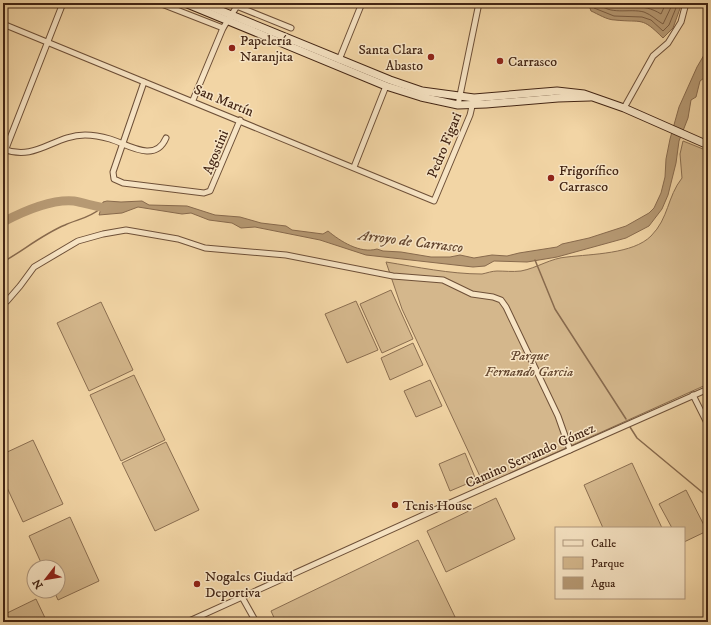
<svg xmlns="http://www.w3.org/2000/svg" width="711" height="625" viewBox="0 0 711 625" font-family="'IM FELL DW Pica',serif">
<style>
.green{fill:#d4b78c;stroke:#8b6e50}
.water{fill:#b69973;stroke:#886a4d}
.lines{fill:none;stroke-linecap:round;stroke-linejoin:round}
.shore{stroke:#7c5e43;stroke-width:1}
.stream{stroke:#886a4d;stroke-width:1.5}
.river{stroke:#b69973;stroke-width:9}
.street-casing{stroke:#6e5038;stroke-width:7}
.secondary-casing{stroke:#422413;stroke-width:9}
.street{stroke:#f7e4c4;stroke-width:5}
.secondary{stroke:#f7e4c4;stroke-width:7}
.poi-dot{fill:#8f2418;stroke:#f7e4c4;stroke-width:1.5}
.labels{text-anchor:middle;stroke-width:3;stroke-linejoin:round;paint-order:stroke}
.poi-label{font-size:14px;fill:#422413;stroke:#f7e4c4;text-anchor:start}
.street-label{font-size:14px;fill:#422413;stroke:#f7e4c4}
.park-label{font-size:14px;font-style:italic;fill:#664931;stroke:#f7e4c4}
.water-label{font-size:15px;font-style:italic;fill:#654730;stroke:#f7e4c4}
</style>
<rect width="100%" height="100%" fill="#f2d5a5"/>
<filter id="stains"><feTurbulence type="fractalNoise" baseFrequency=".005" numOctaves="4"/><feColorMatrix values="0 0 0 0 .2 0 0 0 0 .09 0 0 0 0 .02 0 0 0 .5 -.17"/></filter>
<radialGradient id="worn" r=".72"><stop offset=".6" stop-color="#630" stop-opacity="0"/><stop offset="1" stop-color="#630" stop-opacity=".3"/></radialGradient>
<g class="green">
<path d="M683,141L708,151V384L484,485L402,309L386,262C417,267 450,274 482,274C487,273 492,271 497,271C505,271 512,272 521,271C537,268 551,258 567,257C592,254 633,254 651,236C669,218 667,197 682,178L680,154Z"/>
<path d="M391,290L413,339L382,353L360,304Z"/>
<path d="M356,301L378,350L347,363L325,314Z"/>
<path d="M101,302L133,370L89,391L57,323Z"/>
<path d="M413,343L423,365L390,380L381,358Z"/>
<path d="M134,375L165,440L121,461L90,395Z"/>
<path d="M430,380L442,406L416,417L404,391Z"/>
<path d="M33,440L63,504L23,522L3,479V454Z"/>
<path d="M166,442L199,510L155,531L122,463Z"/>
<path d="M465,453L476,480L450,491L439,464Z"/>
<path d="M632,463L662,528H603L584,485Z"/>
<path d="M686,490L707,531L684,542V528H672L659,504Z"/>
<path d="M496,498L515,539L446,572L427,531Z"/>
<path d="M70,517L99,581L58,600L54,591H58V567H43L29,536Z"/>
<path d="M418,540L456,619L449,622H276L271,611Z"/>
<path d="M36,599L47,622H3V615Z"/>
</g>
<g class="water">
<path d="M588,3H682L673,28L663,38C641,16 643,23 615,20C607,20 598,14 591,11Z"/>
<path d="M708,52V75L700,81L696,97L691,100L688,118L679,141L676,163L668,195L662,209L649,226L626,238L557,257L527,262L494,261L485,266L473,267L366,255L320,240L255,227L241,228L232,223L209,220L191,213L182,214L138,207L122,213L99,215L103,202L107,201L121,202L142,201L149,205L187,206L215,215L240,217L261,223L286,226L292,230L323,234L328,231C340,241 360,254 377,249L383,251L401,252L431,257H450L460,255L474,258L492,255L507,256L519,253L557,247L562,244L589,238L626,226L649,213L654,208L661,193L665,177L666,159L670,139L679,107L697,67L704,55Z"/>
</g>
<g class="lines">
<g class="shore">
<path d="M592,3L594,8L614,16L642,17L651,20L663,31L669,25L678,3"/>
<path d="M598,3C610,16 629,8 644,12C652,15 656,20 663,24L673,3"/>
<path d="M610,3C628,10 642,2 661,14L666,3"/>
</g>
<g class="stream">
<path d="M535,260L555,309L626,419"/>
<path d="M3,262C24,250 43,234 65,225C78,219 90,218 101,208"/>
<path d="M630,427L637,438L708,497"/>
</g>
<path class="river" d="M3,222C22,212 52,199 74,201C87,203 100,209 113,208"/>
<g class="street-casing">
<g id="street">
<path d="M159,3L223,28"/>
<path d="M229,3L291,28"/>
<path d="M3,24L434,201L470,115L473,102"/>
<path d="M339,60L362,3"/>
<path d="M144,82L113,172L114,179L123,183L204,193L210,191L240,120"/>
<path d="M193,100L223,28L239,3"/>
<path d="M458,105L479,3"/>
<path d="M624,108L653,56L668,43L681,22L686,3"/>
<path d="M3,149C36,162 54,135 85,135C93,135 103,137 110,139C127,144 155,164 166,138"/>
<path d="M3,156L63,3"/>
<path d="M354,167L386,86"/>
<path d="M3,303L7,301L20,286L34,267L78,241L103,234L126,230L178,239L205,248L286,255L393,276L443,280L472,294L493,297L501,300L506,307L558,416L570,450"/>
<path d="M693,395L708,425"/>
<path d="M242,597L256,622"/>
<path d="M187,622L450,503L708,389"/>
</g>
</g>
<g class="secondary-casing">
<g id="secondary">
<path d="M185,3L386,86L421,97L458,105L486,104L558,98L590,97"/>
<path d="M202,3L390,80L422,91L474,98L557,91L584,94L624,108L708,145"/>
</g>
</g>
<use href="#street" class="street"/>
<use href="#secondary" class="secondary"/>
</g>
<g class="poi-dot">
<circle cx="232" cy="48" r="4"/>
<circle cx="431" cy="57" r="4"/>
<circle cx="500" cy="61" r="4"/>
<circle cx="551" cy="178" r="4"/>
<circle cx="395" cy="505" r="4"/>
<circle cx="197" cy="584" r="4"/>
</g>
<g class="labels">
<g class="poi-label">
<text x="240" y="45">Papelería<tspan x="240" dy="16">Naranjita</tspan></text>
<text x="423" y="54" text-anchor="end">Santa Clara<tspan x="423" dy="16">Abasto</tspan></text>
<text x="508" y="66">Carrasco</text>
<text x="559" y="175">Frigorífico<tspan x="559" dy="16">Carrasco</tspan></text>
<text x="403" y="510">Tenis House</text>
<text x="205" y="581">Nogales Ciudad<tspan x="205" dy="16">Deportiva</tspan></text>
</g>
<g class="street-label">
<text transform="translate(224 100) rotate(22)" y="5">San Martín</text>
<text transform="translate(444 145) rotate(-68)" y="5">Pedro Figari</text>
<text transform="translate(215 152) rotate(-68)" y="5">Agostini</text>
<text transform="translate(530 455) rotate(-24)" y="5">Camino Servando Gómez</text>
</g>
<g class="park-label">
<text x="529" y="360">Parque<tspan x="529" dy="16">Fernando Garcia</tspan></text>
</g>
<g class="water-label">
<text transform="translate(411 241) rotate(7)" y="5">Arroyo de Carrasco</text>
</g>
</g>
<rect width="711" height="625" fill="none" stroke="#f2d5a5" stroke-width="16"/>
<rect x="4" y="4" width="703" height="617" fill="none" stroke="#422413" stroke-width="2"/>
<rect x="8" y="8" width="695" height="609" fill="none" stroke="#422413"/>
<rect x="555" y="527" width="130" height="72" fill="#f7e4c4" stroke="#af977d"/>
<rect x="563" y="540" width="20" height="6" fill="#f7e4c4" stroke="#af977d"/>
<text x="591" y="547" font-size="12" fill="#422413">Calle</text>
<rect x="563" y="557" width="20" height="12" fill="#d4b78c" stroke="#af977d"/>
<text x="591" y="567" font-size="12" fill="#422413">Parque</text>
<rect x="563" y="577" width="20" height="12" fill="#b69973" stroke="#af977d"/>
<text x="591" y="587" font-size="12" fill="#422413">Agua</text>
<g transform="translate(46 579) rotate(239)"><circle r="19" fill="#f7e4c4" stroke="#af977d"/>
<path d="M0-3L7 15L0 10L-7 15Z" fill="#8f2418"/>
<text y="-6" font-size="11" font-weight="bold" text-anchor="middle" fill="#422413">N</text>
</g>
<rect width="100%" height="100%" filter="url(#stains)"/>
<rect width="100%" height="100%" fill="url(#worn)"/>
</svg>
